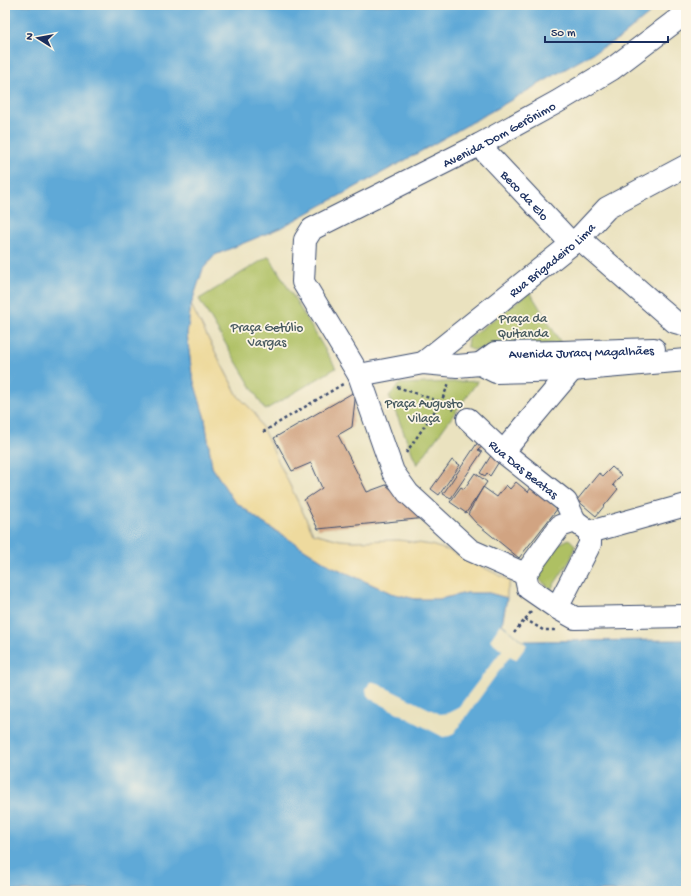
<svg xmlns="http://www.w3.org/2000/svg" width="691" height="896" viewBox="0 0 691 896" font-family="'Gochi Hand',sans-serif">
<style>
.green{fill:#aec064;stroke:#647861}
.sand{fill:#eeda9e;stroke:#84847e}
.water{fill:#5fa9d7;stroke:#3d6c9a}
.pier{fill:#eae2bf}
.building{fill:#d1a482}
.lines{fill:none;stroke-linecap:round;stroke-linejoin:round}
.minor-casing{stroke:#3a4a6d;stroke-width:24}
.path{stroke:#3a4a6d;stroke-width:2.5;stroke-dasharray:3 3;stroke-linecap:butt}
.minor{stroke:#fff;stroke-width:22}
.labels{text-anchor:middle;stroke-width:3.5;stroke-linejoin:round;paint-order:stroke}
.street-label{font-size:13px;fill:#1b2f5e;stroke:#fcf5e5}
.park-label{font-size:13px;fill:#475a60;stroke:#fcf5e5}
</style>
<rect width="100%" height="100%" fill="#fcf5e5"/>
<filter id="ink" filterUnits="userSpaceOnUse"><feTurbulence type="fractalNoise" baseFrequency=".025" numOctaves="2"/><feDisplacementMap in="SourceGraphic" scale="8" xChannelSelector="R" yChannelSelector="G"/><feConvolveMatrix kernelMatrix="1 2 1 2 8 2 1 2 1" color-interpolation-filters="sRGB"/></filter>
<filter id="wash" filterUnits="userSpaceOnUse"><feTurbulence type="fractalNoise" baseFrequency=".012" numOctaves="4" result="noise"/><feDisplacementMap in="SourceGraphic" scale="16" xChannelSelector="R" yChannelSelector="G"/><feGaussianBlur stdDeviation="0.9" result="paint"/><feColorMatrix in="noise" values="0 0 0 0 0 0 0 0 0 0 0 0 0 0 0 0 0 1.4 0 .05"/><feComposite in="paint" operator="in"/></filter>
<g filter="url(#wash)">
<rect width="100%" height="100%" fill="#eae2bf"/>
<g class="green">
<path d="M269,256L336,368L265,410L199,299Z"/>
<path d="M530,292L561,343L472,350L467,346L468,339Z"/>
<path d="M478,381L417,465L389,396L400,384Z"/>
<path d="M569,539L575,545L571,559L551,589L534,575L555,546Z"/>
</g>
<path class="sand" d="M191,305L238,396L255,413L313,533L340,540L353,541L399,540L431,545L450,551L505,578L510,582L507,591V598L489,593H467L439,599H415L391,593L331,566L263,523L233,500L212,467L205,419L192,375L187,334Z"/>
<path class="water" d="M5,5H660L621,37L506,103L402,162L280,228L215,255L203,269L191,305L187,334L192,375L205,419L212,467L233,500L263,523L331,566L391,593L415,599H439L467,593H489L507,598L502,624L522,641L686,640V891H5Z"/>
<path class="pier" d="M501,624L527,645L516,660L510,656L455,732L450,736L443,737L371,699L367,695L366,689L370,682H374L440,714L449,713L457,709L502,650L490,640Z"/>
<g id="blocks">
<g class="building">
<path d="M356,391L352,427L338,435L367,492L386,485L426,518L318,529L304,500L322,488L311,463L292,471L274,438Z"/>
<path d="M478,442L484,445L478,450L482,452L451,498L443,494Z"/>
<path d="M492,454L500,460L490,476L487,473L485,476L480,473Z"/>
<path d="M452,460L460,465L439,495L431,489Z"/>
<path d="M612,467L621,475L613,485L618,489L596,516L577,500L599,473L603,476Z"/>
<path d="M475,473L487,482L466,513L450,502L461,487L464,489Z"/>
<path d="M516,482L528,492L531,488L558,508L519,558L476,523L468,514L483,487L497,497L506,485L510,489Z"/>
</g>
</g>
</g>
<g filter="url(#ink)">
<use href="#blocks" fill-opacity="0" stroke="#3a4a6d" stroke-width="1"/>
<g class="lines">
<g class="minor-casing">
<g id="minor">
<path id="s1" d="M479,145L572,244"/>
<path d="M579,238L675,322L686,325"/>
<path id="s2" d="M423,363L579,238L607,208L686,166"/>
<path id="s3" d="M480,364L495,353L561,352L654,349"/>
<path d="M359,375L423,363L457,366L480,364L496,372L572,370L686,360"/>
<path id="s4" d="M468,419L503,452L566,502L575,521"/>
<path d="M503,452L572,370"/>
<path d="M590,532L686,505"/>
<path id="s5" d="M525,574L470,550L408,493L393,472L359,375L303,282L305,240L312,229L479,145L557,102L612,69L686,13"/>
<path d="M557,608L590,544V532L575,521L560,526L525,574L528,588L557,608L575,618L686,616"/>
</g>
</g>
<g class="path">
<path d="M397,387L441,402L454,410"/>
<path d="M263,432L343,384"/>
<path d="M406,453L441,402L449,383"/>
<path d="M525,619L543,630H556"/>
<path d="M514,633L531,612"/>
</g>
<use href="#minor" class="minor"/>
</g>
</g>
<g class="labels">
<g class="street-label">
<text dy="5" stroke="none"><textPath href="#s5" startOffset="646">Avenida Dom Gerônimo</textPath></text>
<text dy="5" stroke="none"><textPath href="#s1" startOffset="68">Beco da Elo</textPath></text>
<text dy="5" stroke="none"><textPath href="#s2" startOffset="165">Rua Brigadeiro Lima</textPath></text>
<text dy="5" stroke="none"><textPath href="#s3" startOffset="105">Avenida Juracy Magalhães</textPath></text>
<text dy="5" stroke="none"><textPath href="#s4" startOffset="75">Rua Das Beatas</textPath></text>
</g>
<g class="park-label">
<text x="523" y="322">Praça da<tspan x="523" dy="15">Quitanda</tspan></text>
<text x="267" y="331">Praça Getúlio<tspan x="267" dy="15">Vargas</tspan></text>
<text x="424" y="407">Praça Augusto<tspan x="424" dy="15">Vilaça</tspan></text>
</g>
</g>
<rect width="691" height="896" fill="none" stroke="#fcf5e5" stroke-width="20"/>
<g transform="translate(38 38) rotate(281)" stroke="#fcf5e5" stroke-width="3" paint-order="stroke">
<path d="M0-3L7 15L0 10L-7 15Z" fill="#1b2f5e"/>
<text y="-6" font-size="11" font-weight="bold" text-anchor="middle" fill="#1b2f5e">N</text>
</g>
<path d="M545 36v6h123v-6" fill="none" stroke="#1b2f5e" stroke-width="2"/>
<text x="551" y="36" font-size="12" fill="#1b2f5e" stroke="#fcf5e5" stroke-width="3" paint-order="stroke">50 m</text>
</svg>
